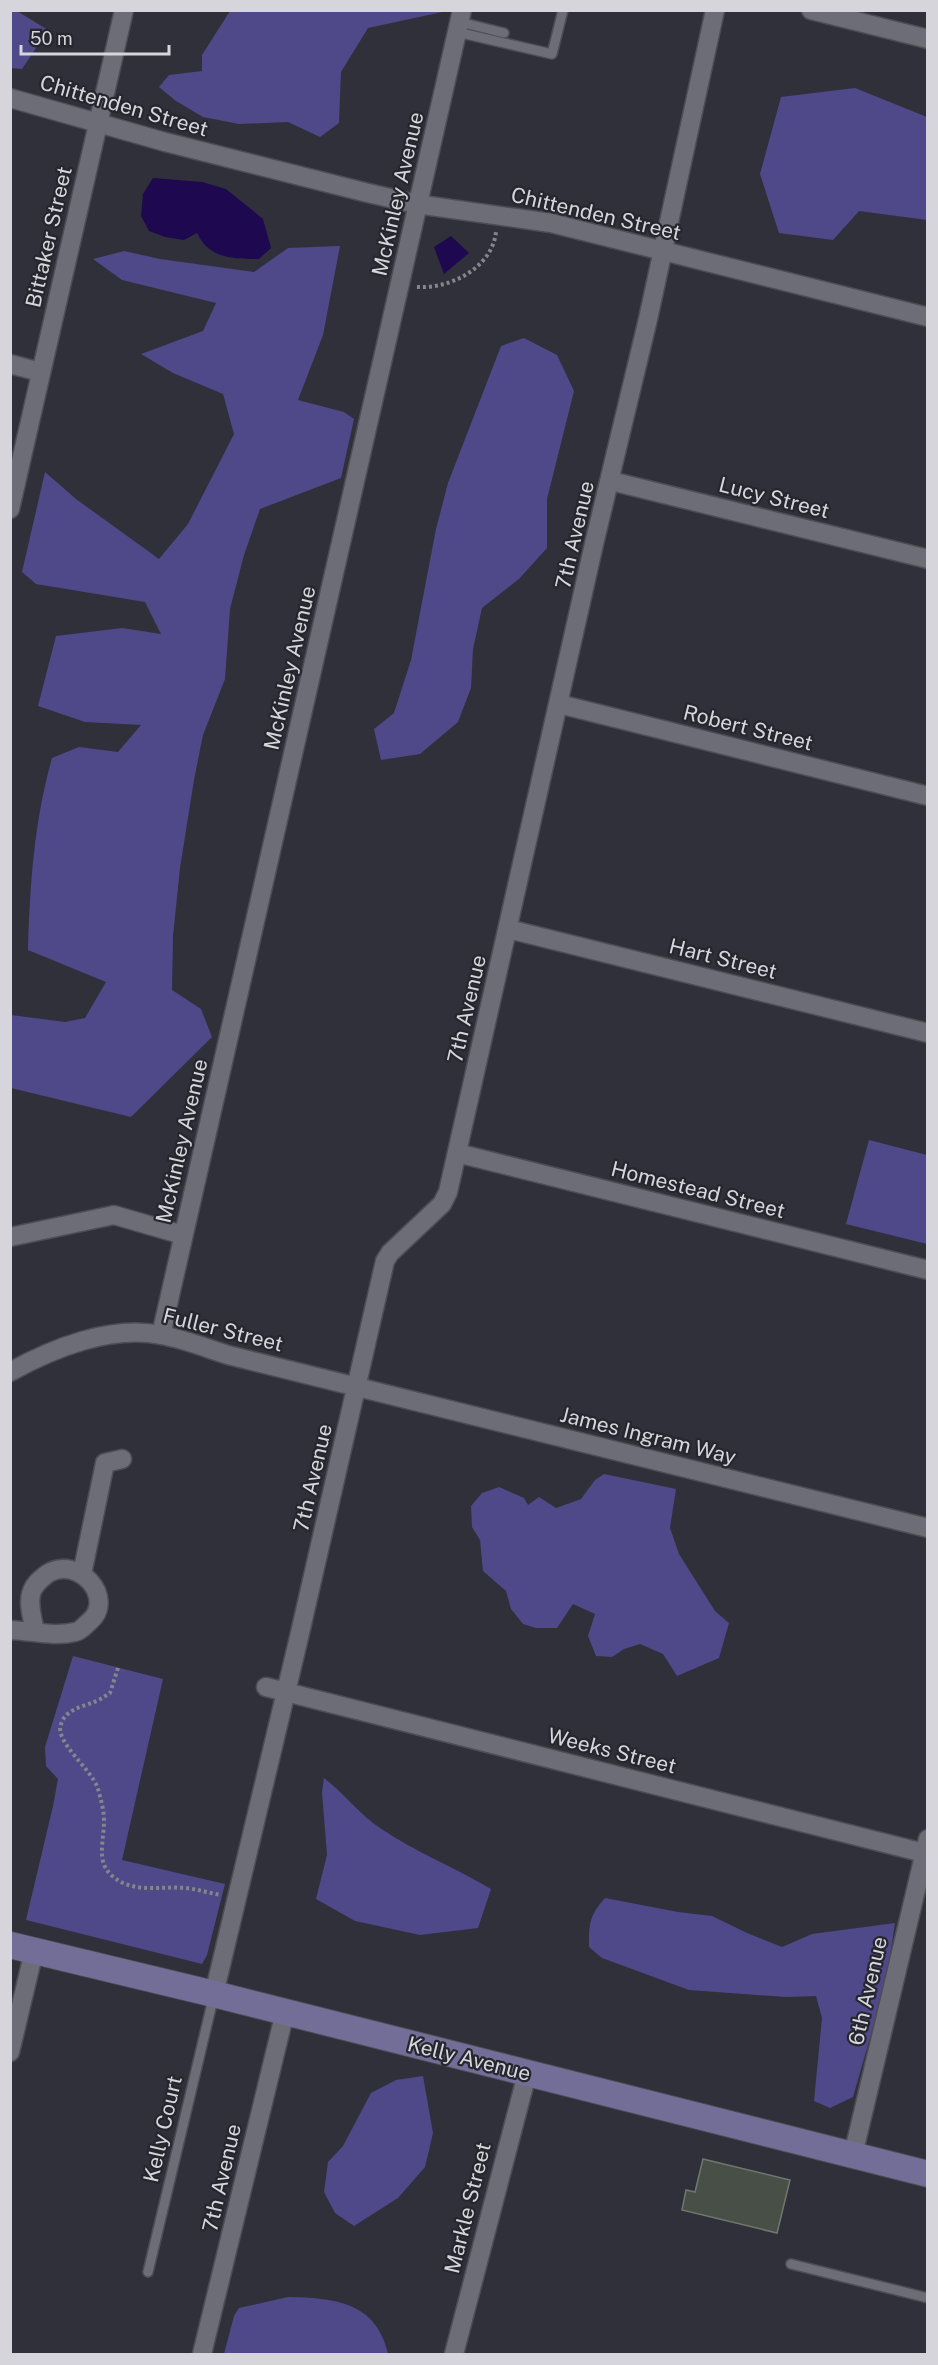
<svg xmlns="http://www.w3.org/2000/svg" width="938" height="2365" viewBox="0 0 938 2365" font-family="'Public Sans',sans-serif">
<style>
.green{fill:#4f4889}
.water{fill:#1e0850}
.building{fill:#484f46;stroke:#70786e;stroke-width:1.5}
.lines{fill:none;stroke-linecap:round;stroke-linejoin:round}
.service-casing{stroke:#4d4d55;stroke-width:12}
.minor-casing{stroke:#4d4d55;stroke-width:21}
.secondary-casing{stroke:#4d4d55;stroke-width:28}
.path{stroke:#85858d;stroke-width:4;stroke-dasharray:3 3;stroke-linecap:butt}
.service{stroke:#6d6d78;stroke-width:9}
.minor{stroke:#6d6d78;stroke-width:18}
.secondary{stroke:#726e97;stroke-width:26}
.labels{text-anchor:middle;stroke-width:4.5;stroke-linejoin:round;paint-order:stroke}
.street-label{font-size:21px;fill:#d5d5db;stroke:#26262f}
</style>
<rect width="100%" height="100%" fill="#30303a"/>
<g class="green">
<path d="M11,10L17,11L48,30L22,69L11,68Z"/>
<path d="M230,11L447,10V11L368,28L341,72L339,123L320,137L288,122L239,124L203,117L176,101L159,87L169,75L202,71V55Z"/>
<path d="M855,88L927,117V220L859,211L833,240L779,233L760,174L781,97Z"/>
<path d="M340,246L323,335L298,400L344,412L354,419L341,478L260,509L244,555L230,609L225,679L203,735L194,780L180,868L173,936L172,990L201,1009L212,1037L131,1117L11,1088V1015L65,1022L85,1018L106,982L28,950C30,884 34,822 52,758L79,747L118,752L141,725L85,722L38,706L56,636L122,628L161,634L145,602L36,584L22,572L45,472L76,499L159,559L188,524L234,434L223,394L173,373L141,354L203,331L216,303L122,280L93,259L124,251L160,259L254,272L288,248Z"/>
<path d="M524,338L557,355L574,391L547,499V548L519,579L482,608L473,649L471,688L458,722L420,754L381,760L374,729L394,713L411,660L436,529L448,483L501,346Z"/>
<path d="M869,1140L927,1155V1244L846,1224Z"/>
<path d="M604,1474L676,1489L670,1528L679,1554L715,1611L729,1623L719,1658L677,1676L663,1654L640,1644L624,1649L612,1657L596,1656L588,1636L595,1614L573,1604L557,1628H536L523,1624L511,1609L506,1591L483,1571L480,1540L472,1527L471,1506L482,1493L499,1487L524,1498L528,1505L539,1497L556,1508L581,1499L595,1480Z"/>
<path d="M73,1656L163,1679L122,1860L225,1884L207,1955L202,1964L26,1920L53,1806L58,1779L46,1766L45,1747Z"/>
<path d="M324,1778C344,1793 359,1814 380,1828C415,1852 454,1867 491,1889L478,1928L420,1935L355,1921L316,1899L327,1855L322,1792Z"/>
<path d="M605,1898L678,1912L712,1916L747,1933L782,1947L812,1934L895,1923L886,1982L853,2097L830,2108L814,2101L822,2018L816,1996L786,1997L689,1990L602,1958L589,1947C589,1924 589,1916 605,1898Z"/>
<path d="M423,2076L433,2133L425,2167L398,2198L354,2226L335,2213L324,2192L328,2162L343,2146L371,2093L396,2080Z"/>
<path d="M288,2297C333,2298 376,2301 388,2354H224L234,2316L239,2308Z"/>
</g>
<g class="water">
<path d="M153,178L202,182L226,189L263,219L271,248L259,259C234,259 209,259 197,233L184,240L165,237L149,231L141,216L143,194Z"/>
<path d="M451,236L469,253L444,274L434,247Z"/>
</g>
<path class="building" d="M703,2159L790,2180L777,2233L682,2210L686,2190L695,2192Z"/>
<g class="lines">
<g class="service-casing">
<g id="service">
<path d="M460,22L504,33"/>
<path d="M457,32L552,54L563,10"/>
<path d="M791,2264L928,2298"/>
<path d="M148,2272L214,1995"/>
</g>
</g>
<g class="minor-casing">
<g id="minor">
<path d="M811,10L928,39"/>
<path d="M10,98L165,142L368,193L416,204L551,223L928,317"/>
<path d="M10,364L40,372"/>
<path d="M611,481L928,559"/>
<path d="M10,509L124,10"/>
<path d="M559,704L928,796"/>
<path d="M508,929L928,1033"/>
<path d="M457,1153L928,1270"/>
<path d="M10,1237L114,1215L183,1235"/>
<path d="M161,1335L462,10"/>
<path d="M10,1372C53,1348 111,1325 161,1335C184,1339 206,1348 228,1355L928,1528"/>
<path d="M82,1574L105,1463L122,1459"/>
<path d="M10,1630C32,1631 54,1637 75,1632C81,1631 85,1625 90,1621C116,1598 78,1554 47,1574C41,1579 35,1583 32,1591C27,1603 33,1619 35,1632"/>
<path d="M266,1687L928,1854"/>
<path d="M214,1994L300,1633L385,1261L390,1253L442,1204L448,1192L594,544L648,319L715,10"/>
<path d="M10,2052L34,1951"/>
<path d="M853,2155L928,1839"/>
<path d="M202,2354L285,2012"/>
<path d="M454,2354L527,2074"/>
</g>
</g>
<g class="secondary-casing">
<path id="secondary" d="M10,1945L214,1994L928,2174"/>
</g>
<g class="path">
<path d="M417,287C450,289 492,268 496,232"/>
<path d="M118,1668L110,1693C105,1696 100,1700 94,1702C82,1707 66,1709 61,1724C54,1742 92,1769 98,1789C101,1800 104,1810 104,1821C104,1845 93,1867 121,1882C141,1892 163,1886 185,1888C197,1889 209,1893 221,1895"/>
</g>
<use href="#service" class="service"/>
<use href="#minor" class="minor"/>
<use href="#secondary" class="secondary"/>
</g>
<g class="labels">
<g class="street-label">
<text transform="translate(124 106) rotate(16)" y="7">Chittenden Street</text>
<text transform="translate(398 194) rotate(-77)" y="7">McKinley Avenue</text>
<text transform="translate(596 214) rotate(13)" y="7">Chittenden Street</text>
<text transform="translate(49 237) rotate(-77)" y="7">Bittaker Street</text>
<text transform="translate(774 498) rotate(14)" y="7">Lucy Street</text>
<text transform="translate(575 535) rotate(-77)" y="7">7th Avenue</text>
<text transform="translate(290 668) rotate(-77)" y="7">McKinley Avenue</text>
<text transform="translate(748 728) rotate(14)" y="7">Robert Street</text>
<text transform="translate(723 959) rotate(14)" y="7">Hart Street</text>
<text transform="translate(467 1009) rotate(-77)" y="7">7th Avenue</text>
<text transform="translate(182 1141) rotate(-77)" y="7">McKinley Avenue</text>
<text transform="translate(698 1190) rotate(14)" y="7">Homestead Street</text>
<text transform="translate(223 1330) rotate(14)" y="7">Fuller Street</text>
<text transform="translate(648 1436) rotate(14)" y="7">James Ingram Way</text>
<text transform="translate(313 1478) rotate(-77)" y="7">7th Avenue</text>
<text transform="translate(612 1751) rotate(14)" y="7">Weeks Street</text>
<text transform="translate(868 1991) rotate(-77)" y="7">6th Avenue</text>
<text transform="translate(469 2059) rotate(14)" y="7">Kelly Avenue</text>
<text transform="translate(163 2129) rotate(-77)" y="7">Kelly Court</text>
<text transform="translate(222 2178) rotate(-77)" y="7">7th Avenue</text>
<text transform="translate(468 2208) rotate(-76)" y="7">Markle Street</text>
</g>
</g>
<rect width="938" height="2365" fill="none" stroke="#d5d5db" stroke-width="24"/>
<path d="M21 45v9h148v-9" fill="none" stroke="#d5d5db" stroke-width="3"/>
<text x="30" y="45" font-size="18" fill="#d5d5db" stroke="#26262f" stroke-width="4.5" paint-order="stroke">50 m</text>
</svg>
